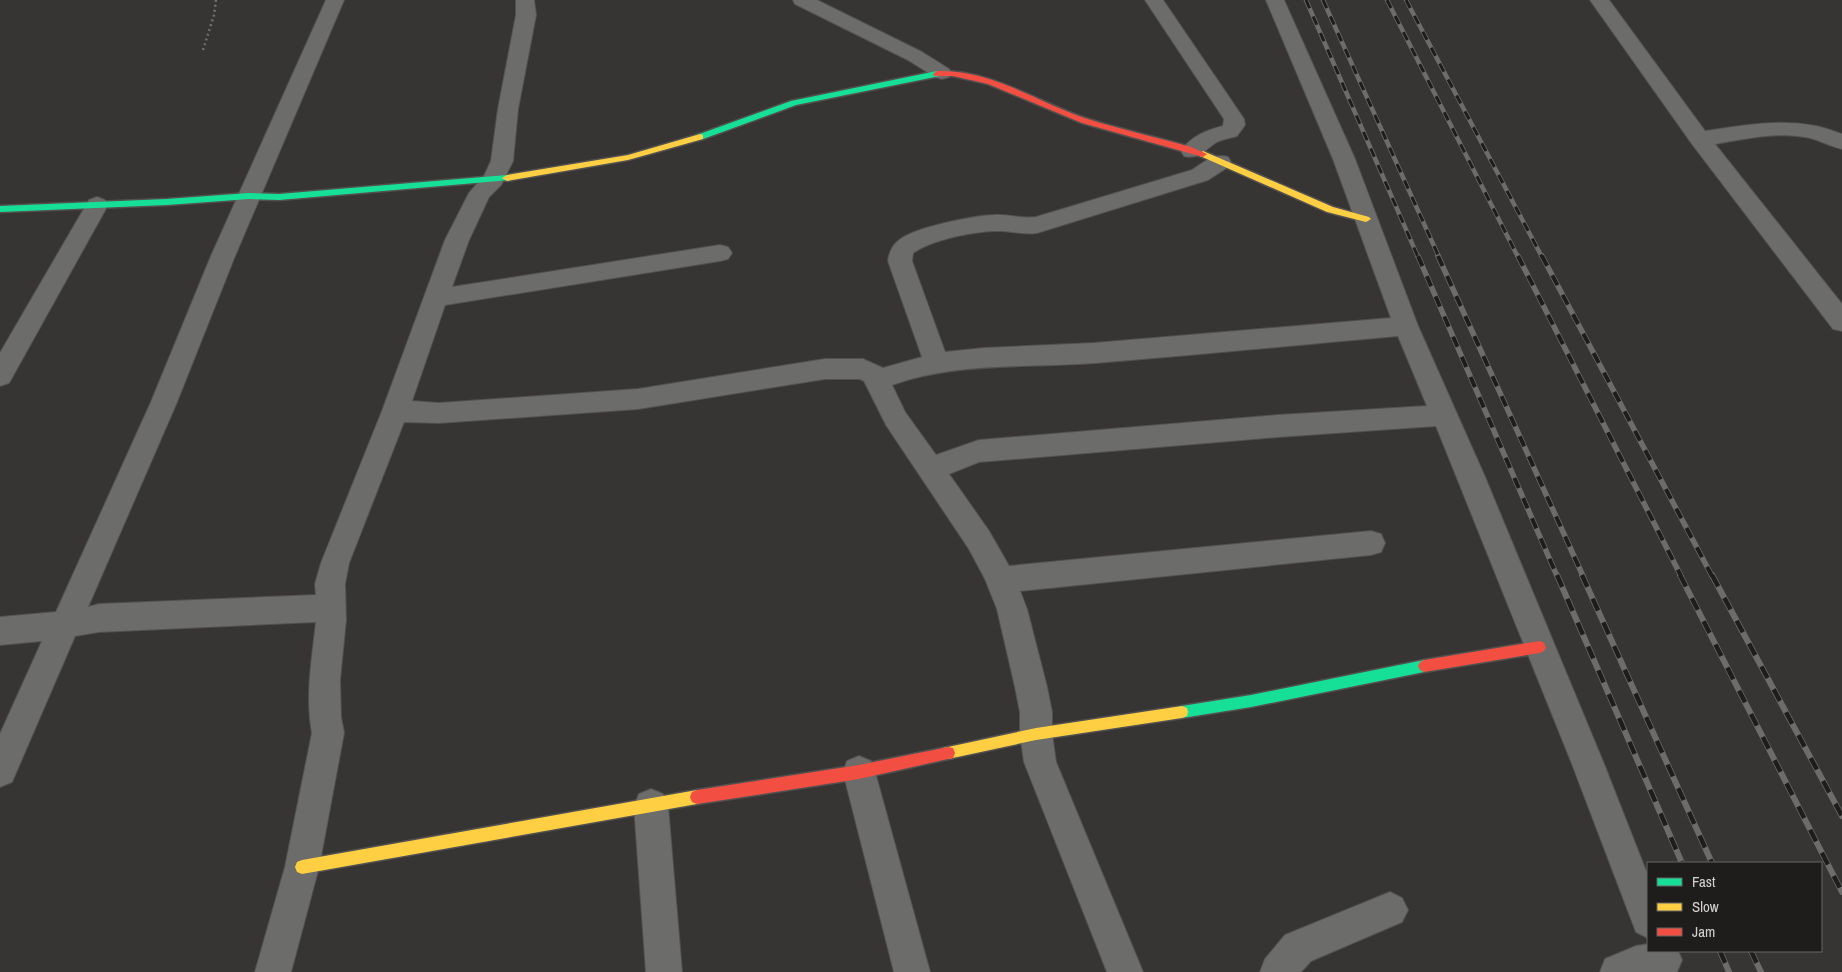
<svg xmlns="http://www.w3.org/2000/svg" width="1842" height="972" viewBox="0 0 1842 972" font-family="'Archivo Narrow',sans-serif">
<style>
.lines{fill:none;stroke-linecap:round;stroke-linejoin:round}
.street-casing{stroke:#525150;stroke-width:2}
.fast-casing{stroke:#525150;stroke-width:3}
.slow-casing{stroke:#525150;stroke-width:3}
.jam-casing{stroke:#525150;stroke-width:3}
.path{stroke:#70706f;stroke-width:2.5;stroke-dasharray:2 3;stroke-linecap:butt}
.street{fill:#6c6c6b;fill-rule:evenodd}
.fast{fill:#16e098;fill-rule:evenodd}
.slow{fill:#ffcf43;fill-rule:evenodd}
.jam{fill:#f24e42;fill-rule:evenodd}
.rail-far2-casing{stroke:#6c6c6b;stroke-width:4.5}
.rail-far1-casing{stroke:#6c6c6b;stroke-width:5.5}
.rail-casing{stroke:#6c6c6b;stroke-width:6}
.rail-far2{stroke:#1e1d1c;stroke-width:3;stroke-dasharray:9;stroke-linecap:butt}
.rail-far1{stroke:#1e1d1c;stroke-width:4;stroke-dasharray:11;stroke-linecap:butt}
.rail{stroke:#1e1d1c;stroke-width:4.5;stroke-dasharray:13;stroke-linecap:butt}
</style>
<rect width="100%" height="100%" fill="#363534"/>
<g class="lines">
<g class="street-casing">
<g id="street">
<path d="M326,0H344L235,256L177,402L88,607L99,604L316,595L315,584L321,563L382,411L445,240L469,193L484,176L491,161L498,109L516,15V0H534L536,15L518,109L513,161L501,185L489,197L469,240L452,287L720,245L728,247L732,253L728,259L720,261L445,305L412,401L439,403L638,389L825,359H863L883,368L922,357L888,261C889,253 892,246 898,241C913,227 973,216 994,215C1008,214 1022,219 1036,217L1192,170C1204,162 1214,153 1228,157L1231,162L1228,167L1208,180L1037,233C1024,235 1012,231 999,231C975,231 933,239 913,253L912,261L945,352L984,348L1094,343L1391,318L1333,159L1266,0H1284L1355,159L1418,326L1485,477L1604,764L1648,876V938L1636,932L1572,764L1436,426L1278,437L979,462L949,474L989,531L1009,566L1371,531L1381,534L1385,543L1381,552L1371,555L1020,591L1027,609L1047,687L1052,712V734L1056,762L1143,972H1107L1024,762L1020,734V712L1015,687L997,609L985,579L969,549L886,425L864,381L860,379H825L638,409L439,423L404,422L349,563L345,584L346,620L340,680L341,717L344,733L319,867L291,972H255L285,867L312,733C305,696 312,659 316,622L99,632L75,636L12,782L0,787V734L42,641L0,645V617L56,612L151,402L211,256ZM1398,336L1427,406L1278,415L979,440L936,455L905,412L892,385C957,362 1027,368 1095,363C1196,355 1297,345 1398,336Z"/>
<path d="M793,0H817L922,52L949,69L952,73L949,77L942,79L935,77L908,60L795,4Z"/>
<path d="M1145,0H1163L1244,119L1245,125L1237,136C1231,138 1223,139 1217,142C1205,149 1200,160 1184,156L1181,151C1191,136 1207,130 1223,126L1224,119Z"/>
<path d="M1590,0H1609L1705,131C1753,124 1796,115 1842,134V149C1829,146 1818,139 1805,137C1775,132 1745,139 1715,144L1842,304V331L1833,329L1692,144Z"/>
<path d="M97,197L105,200L108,205L9,383L0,386V353L89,200Z"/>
<path d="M859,756L871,761L875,772L930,972H894L843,772L847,761Z"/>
<path d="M651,789L663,794L668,806L682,972H646L634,806L639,794Z"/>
<path d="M1390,892L1402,898L1408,910L1402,922L1311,961L1301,972H1260L1265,959L1285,935Z"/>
<path d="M1648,944V951H1678L1682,960L1677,972H1600L1605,959L1636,946Z"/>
</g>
</g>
<g class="fast-casing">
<g id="fast">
<path d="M937,71L941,74L940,76L796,105L703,139H697L696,137L697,135L791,101Z"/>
<path d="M507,175L512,178L510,180L279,200L249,199L167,205L0,212V206L167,199L249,193L279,194Z"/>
<path d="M1424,660L1428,662L1430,666L1428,670L1424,672L1251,707L1182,718L1177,716L1176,712L1177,708L1182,706L1251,695Z"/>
</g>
</g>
<g class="slow-casing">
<g id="slow">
<path d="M700,134L703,135V139L628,160L507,181L502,178L507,175L628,155Z"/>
<path d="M1203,151L1333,207L1369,217L1371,219L1366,222L1327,212L1200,156L1199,154Z"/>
<path d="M1182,706L1187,708L1188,712L1187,716L1182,718L1036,740L948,759L943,758L941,753L943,748L948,747L1036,728Z"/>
<path d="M697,790L702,792L704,797L702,802L697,804L302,874L297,872L295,867L297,862L302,860Z"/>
</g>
</g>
<g class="jam-casing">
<g id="jam">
<path d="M937,71C992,69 1038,103 1088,119C1122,130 1157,137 1191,147L1207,154L1203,157L1082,123L988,84L953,76H934L933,74Z"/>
<path d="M1540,641L1544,643L1546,647L1544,651L1540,653L1424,672L1420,670L1418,666L1420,662L1424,660Z"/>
<path d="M948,747L953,748L955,753L953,758L948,759L859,779L697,804L692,802L690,797L692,792L697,790L859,765Z"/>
</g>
</g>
<path class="path" d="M203,50L214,15L216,0"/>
<use href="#street" class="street"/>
<use href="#fast" class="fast"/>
<use href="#slow" class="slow"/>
<use href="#jam" class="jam"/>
<g class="rail-far2-casing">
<g id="rail-far2">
<path d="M1306,0L1418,257"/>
<path d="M1323,0L1439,257"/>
<path d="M1387,0L1518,257"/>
<path d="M1406,0L1542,257"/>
</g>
</g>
<g class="rail-far1-casing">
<g id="rail-far1">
<path d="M1418,256L1557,576"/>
<path d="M1438,256L1583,576"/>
<path d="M1518,256L1681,576"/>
<path d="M1542,256L1712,576"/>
</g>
</g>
<g class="rail-casing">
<g id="rail">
<path d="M1557,575L1682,863"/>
<path d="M1582,575L1712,863"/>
<path d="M1680,575L1842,892"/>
<path d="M1712,575L1842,816"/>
<path d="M1720,951L1729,972"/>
<path d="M1751,951L1761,972"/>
</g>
</g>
<use href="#rail-far2" class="rail-far2"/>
<use href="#rail-far1" class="rail-far1"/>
<use href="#rail" class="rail"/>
</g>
<rect x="1647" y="862" width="175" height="90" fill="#1e1d1c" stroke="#666564"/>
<rect x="1657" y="878" width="25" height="8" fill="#16e098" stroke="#666564"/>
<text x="1692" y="887" font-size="15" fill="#d2d1d0">Fast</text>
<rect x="1657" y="903" width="25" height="8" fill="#ffcf43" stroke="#666564"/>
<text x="1692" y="912" font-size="15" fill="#d2d1d0">Slow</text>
<rect x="1657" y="928" width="25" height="8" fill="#f24e42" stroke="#666564"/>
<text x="1692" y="937" font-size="15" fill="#d2d1d0">Jam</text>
</svg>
